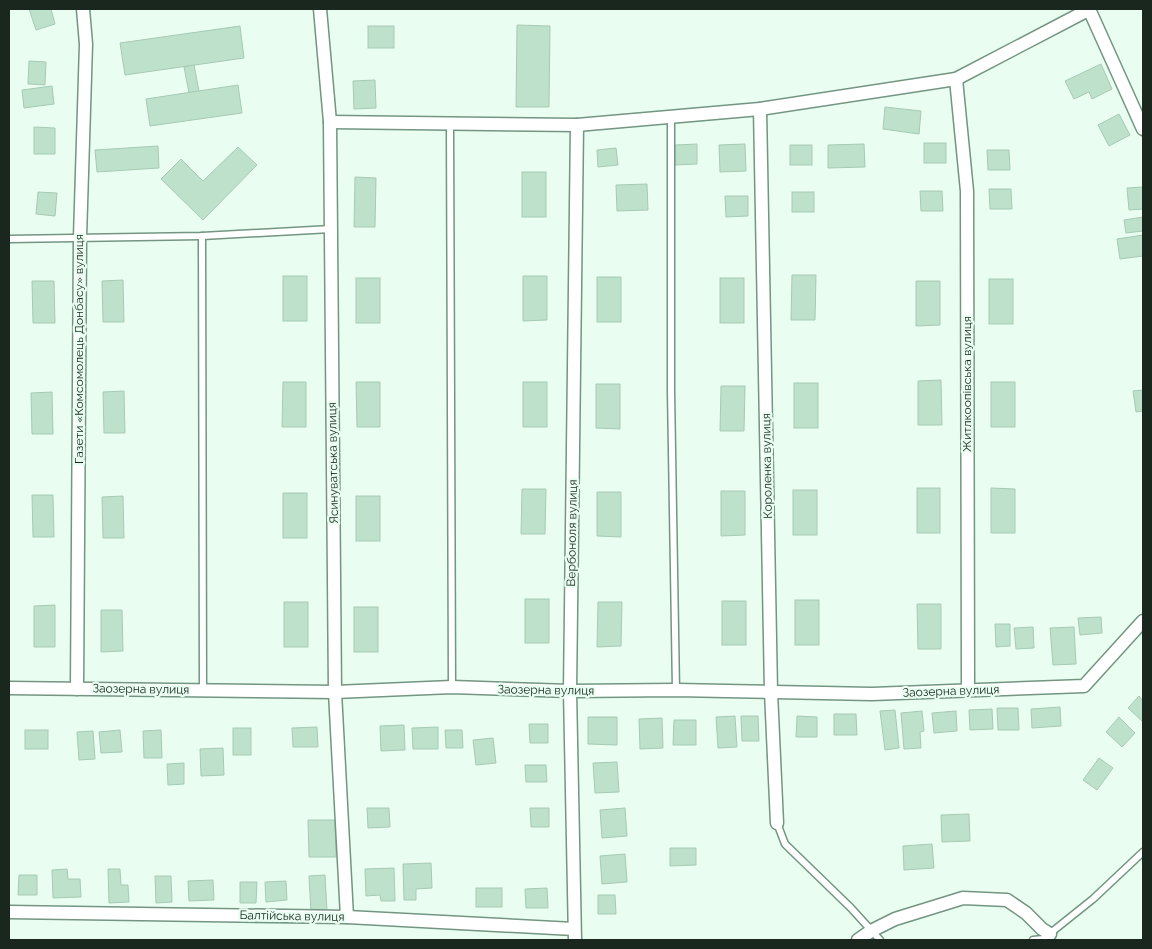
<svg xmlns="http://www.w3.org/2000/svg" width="1152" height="949" viewBox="0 0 1152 949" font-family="Raleway,sans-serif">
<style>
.building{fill:#bee1cc;stroke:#a7cab4}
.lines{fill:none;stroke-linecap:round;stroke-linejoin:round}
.lane-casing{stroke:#739581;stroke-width:9}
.street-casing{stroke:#739581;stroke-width:15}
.lane{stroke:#fff;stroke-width:6}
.street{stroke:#fff;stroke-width:12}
.labels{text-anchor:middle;stroke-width:4.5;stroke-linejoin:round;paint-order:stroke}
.street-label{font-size:12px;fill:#19271f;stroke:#e9fef1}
</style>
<rect width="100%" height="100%" fill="#e9fef1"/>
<g class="building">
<path d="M29,9H51L55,24L36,30Z"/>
<path d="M517,25L550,26L549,107H516Z"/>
<path d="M240,26L244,58L125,75L120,43Z"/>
<rect x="368" y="26" width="26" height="22"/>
<path d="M29,61L46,62L45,85L28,84Z"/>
<path d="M1101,64L1112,89L1092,99L1089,92L1074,99L1065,81Z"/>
<path d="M194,65L199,91L189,93L184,67Z"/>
<path d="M375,80L376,108L354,109L353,81Z"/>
<path d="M238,85L242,113L150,126L146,99Z"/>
<path d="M52,86L54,104L24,108L22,90Z"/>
<path d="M885,107L921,111L919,134L883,129Z"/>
<path d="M1119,114L1130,135L1109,146L1098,125Z"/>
<path d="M34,127L55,128V154H34Z"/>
<rect x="924" y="143" width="22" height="20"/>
<path d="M697,144V164L675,165V145Z"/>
<path d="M745,144L746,171L720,172L719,145Z"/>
<path d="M864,144L865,167L828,168V145Z"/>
<rect x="790" y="145" width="22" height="20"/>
<path d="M158,146L159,168L97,172L95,150Z"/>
<path d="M238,147L257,165L203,220L161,179L181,159L203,181Z"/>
<path d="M616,148L618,165L598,167L597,150Z"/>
<path d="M987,150H1009L1010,170H988Z"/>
<rect x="522" y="172" width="24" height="45"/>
<path d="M355,177L376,178L375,227H354Z"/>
<path d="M647,184L648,210L617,211L616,185Z"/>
<path d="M1143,187V209L1129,210L1127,188Z"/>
<path d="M989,189H1011L1012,209H990Z"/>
<path d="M920,191H942L943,211H921Z"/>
<path d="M38,192L57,193L55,216L36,214Z"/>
<rect x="792" y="192" width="22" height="20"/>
<path d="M725,196H748V216L726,217Z"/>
<path d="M1143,217V231L1126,233L1124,220Z"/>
<path d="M1143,235V256L1120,259L1117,239Z"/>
<path d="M792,275H816L815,320H791Z"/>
<rect x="283" y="276" width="24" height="45"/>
<path d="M523,276H547V320L523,321Z"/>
<rect x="597" y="277" width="24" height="45"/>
<rect x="356" y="278" width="24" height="45"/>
<rect x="720" y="278" width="24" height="45"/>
<rect x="989" y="279" width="24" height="45"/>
<path d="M123,280L124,322H103L102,281Z"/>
<path d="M32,281H54L55,323H33Z"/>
<path d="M916,281H940V325L916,326Z"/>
<path d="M941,380L942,425H918V381Z"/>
<path d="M283,382H306V427H282Z"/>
<path d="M356,382H380V427H357Z"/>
<rect x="523" y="382" width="24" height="45"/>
<rect x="991" y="382" width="24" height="45"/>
<rect x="794" y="383" width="24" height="45"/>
<path d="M596,384H620V429L596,428Z"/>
<path d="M721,386H745L744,431H720Z"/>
<path d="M1143,390V411L1136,412L1133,391Z"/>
<path d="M124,391L125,433H104L103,392Z"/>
<path d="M52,392L53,434H32L31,393Z"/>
<rect x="917" y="488" width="23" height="45"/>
<path d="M991,488L1015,489V533H991Z"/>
<path d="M522,489H546L545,534H521Z"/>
<rect x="793" y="490" width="24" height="45"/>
<path d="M721,491H745V535L721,536Z"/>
<path d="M597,492H621V537L597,536Z"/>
<rect x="283" y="493" width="24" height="45"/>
<path d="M32,495H53L54,537H33Z"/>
<path d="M123,496L124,538H103L102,497Z"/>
<rect x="356" y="496" width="24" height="45"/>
<rect x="525" y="599" width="24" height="44"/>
<rect x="795" y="600" width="24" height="45"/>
<rect x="722" y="601" width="24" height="44"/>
<rect x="284" y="602" width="24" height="45"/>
<path d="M598,602H622L621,646L597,647Z"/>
<path d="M917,604H941V649H918Z"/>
<path d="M55,605V647H34V606Z"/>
<rect x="354" y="607" width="24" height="45"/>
<path d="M101,610H122L123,651L101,652Z"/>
<path d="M1101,617L1102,633L1080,635L1078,618Z"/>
<path d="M995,624H1010V646L996,647Z"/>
<path d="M1033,627L1034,648L1016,649L1014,628Z"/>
<path d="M1074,627L1076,664L1053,665L1050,628Z"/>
<path d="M1139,696L1143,701V722L1128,708Z"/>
<path d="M1060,707L1061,726L1032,728L1031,709Z"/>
<path d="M997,708H1018L1019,730H998Z"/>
<path d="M992,709L993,729L970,730L969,710Z"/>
<path d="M895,710L899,748L885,750L880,711Z"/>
<path d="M922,711L924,731L920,732L921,748L904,749L901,713Z"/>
<path d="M956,711L957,731L934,733L932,713Z"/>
<path d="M834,714H856L857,735H834Z"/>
<path d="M735,716L737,747L718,748L716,717Z"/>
<path d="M741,716H758L759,741H742Z"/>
<path d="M797,716L817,717V737H796Z"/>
<path d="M588,717H617V745L588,744Z"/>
<path d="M1119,717L1135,733L1122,747L1106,732Z"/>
<path d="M662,718L663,748L640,749L639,719Z"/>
<path d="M674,720H696V745H673Z"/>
<path d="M529,724H548V743H530Z"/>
<path d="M404,725L405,750L381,751L380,726Z"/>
<path d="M317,727L318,747H293L292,728Z"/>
<path d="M438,727V749H413L412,728Z"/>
<rect x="233" y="728" width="18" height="27"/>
<rect x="25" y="730" width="23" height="19"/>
<path d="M120,730L122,752L101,753L99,732Z"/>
<path d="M161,730L162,758H144L143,731Z"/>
<path d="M445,730H462L463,748H446Z"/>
<path d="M93,731L95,759L79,760L77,732Z"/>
<path d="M493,738L496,763L476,765L473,740Z"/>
<path d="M223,748L224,775L201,776L200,749Z"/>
<path d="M1099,758L1113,768L1097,790L1083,780Z"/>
<path d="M617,762L619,792L595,793L593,763Z"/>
<path d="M184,763V784L168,785L167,764Z"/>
<path d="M525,765H546L547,782H526Z"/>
<path d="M367,808H389L390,827L368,828Z"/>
<path d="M530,808H549V827H531Z"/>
<path d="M625,808L627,836L602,838L600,810Z"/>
<path d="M969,814L970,841L942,842L941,815Z"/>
<path d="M308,820H335L336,857H309Z"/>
<path d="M932,844L934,868L904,870L903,846Z"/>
<path d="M670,848H696V865L670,866Z"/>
<path d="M625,854L627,882L602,884L600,856Z"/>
<path d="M431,863L432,888L416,889V900H404L403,864Z"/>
<path d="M394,868L395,901H381L380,895L366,896L365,869Z"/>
<path d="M67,869L68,879H80L81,897L53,898L52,870Z"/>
<path d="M108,869H120L121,885H128L129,902L109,903Z"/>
<path d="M19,875H37V895H18Z"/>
<path d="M325,875L327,911L311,912L309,876Z"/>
<path d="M155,876H171L172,902L156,903Z"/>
<path d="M213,880L214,900L189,901L188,881Z"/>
<path d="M286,881L287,900L266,902L265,882Z"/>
<path d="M240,882H257L256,903H240Z"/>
<rect x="476" y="888" width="26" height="19"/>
<path d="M547,888L548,908H526L525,889Z"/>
<path d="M598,895H615L616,914H598Z"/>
</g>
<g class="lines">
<g class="lane-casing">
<g id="lane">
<path d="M671,117V391L676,690"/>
<path d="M450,125L452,687"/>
<path d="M202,236L203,690"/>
<path d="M9,239L202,236L331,229"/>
<path d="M777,823L785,844L851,908L880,940"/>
<path d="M1033,940L1043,939L1093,899L1143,852"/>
</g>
</g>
<g class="street-casing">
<g id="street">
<path d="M320,9L330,122L335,692L347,917"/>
<path d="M1089,9L1143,129"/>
<path d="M956,79L967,191L968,689"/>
<path d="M760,109L771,692L777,823"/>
<path d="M330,122L577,125L760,109L956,79L1090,9"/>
<path d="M9,688L335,692L452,687L570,691L676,690L872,694L1084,686L1143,621"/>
<path d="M77,689L80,237L86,44L83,9"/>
<path d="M9,912L347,917L574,929"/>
<path d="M575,940L570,691L577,125"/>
<path d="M858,940L871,931L895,919L963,898L1007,900L1026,913L1042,929L1050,934"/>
</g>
</g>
<use href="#lane" class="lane"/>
<use href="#street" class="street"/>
</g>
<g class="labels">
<g class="street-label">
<text transform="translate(79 349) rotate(-90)" y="4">Газети «Комсомолець Донбасу» вулиця</text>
<text transform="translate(967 384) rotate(-90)" y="4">Житлкоопівська вулиця</text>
<text transform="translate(333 463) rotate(-91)" y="4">Ясинуватська вулиця</text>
<text transform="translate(767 466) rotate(-91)" y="4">Короленка вулиця</text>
<text transform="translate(572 533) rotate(-89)" y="4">Вербоноля вулиця</text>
<text transform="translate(141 689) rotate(1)" y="4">Заозерна вулиця</text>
<text transform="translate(546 690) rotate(1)" y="4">Заозерна вулиця</text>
<text transform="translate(951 691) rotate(-2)" y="4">Заозерна вулиця</text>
<text transform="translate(292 916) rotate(1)" y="4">Балтійська вулиця</text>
</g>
</g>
<rect width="1152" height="949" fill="none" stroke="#19271f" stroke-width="20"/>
</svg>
